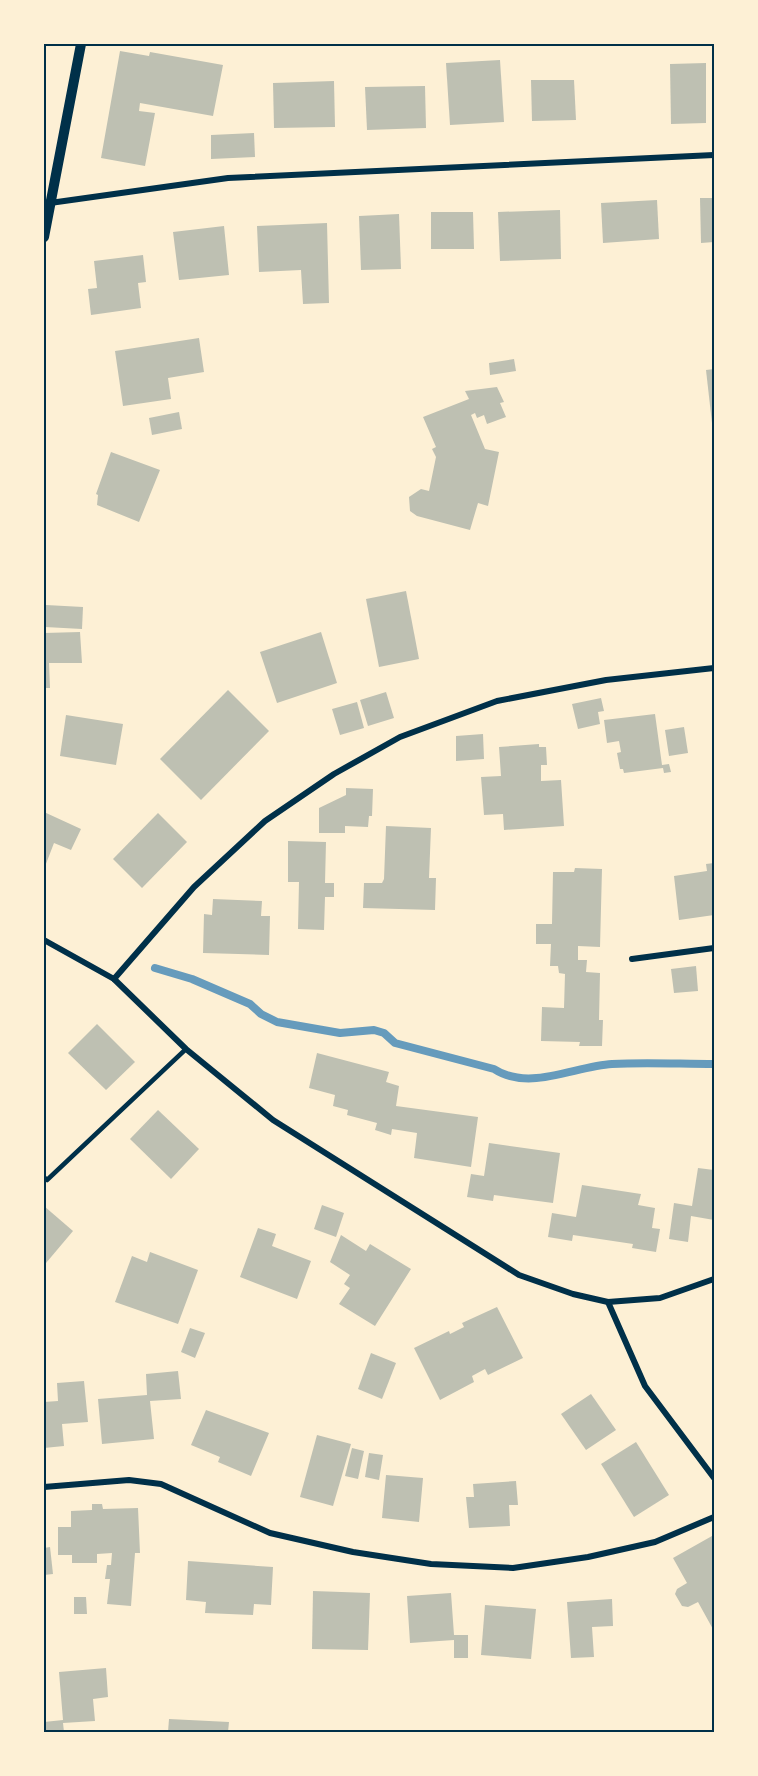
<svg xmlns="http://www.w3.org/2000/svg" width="758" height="1776" viewBox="0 0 758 1776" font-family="'IBM Plex Serif',serif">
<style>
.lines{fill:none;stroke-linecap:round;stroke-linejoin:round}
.stream{stroke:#669bbc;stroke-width:8}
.building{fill:#bec0b2}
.service{stroke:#003049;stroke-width:4.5}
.minor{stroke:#003049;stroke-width:6}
.tertiary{stroke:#003049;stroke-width:10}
.neatline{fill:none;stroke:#003049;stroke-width:2}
</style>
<rect width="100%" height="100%" fill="#fdf0d5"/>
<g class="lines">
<path class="stream" d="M155,968L192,979L250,1004L261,1014L277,1022L340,1033L374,1030L384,1033L395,1043L494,1069C529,1092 575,1066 612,1064C646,1062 680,1064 714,1064"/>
</g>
<g class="building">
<path d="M120,51L149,56L150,52L223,65L213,116L140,103L139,111L155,113L145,166L101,158Z"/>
<path d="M500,60L504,122L450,125L446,63Z"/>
<path d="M706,63V123L671,124L670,64Z"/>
<path d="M531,80H574L576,120L532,121Z"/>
<path d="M334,81L335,127L274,128L273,83Z"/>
<path d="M425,86L426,128L367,130L365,87Z"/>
<path d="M254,133L255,157L211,159V135Z"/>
<path d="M700,198H714V242L701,243Z"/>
<path d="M657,200L659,239L603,243L601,203Z"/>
<path d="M560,210L561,259L500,261L498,212Z"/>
<path d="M431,212H473L474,249H431Z"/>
<path d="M399,214L401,269L361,270L359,216Z"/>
<path d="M327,223L329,303L303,304L301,270L259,272L257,226Z"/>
<path d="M224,226L229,275L179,280L173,232Z"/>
<path d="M143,255L146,282L138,283L141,308L91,315L88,289L97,288L94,261Z"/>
<path d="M199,338L204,372L168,378L171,399L123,406L115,351Z"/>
<path d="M514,359L516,371L490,375L489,363Z"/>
<path d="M714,369V432H713L706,370Z"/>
<path d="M497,387L504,402L500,403L506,417L487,424L484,415L477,418L475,413L471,415L485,449L499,452L488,506L478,503L470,530L417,516L410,511L409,497L421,489L429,491L436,457L432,449L436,447L423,417L469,399L465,391Z"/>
<path d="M179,412L182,429L152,435L149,418Z"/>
<path d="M111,452L160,470L139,522L97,505L98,495L96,494Z"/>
<path d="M406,591L419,659L379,667L366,599Z"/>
<path d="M46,605L83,607L82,629L45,627Z"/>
<path d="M80,632L82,663H49L50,688H44V633Z"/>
<path d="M321,632L337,683L277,703L260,652Z"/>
<path d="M228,690L269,731L201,800L160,759Z"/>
<path d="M386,692L394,718L368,726L360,700Z"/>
<path d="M601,698L604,711L598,712L600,724L578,729L572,704Z"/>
<path d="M357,702L364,728L340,735L332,709Z"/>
<path d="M655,714L662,765L669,764L671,772L664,773L663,768L624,773L623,769H620L617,753L621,752L619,741L607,743L604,720Z"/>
<path d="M66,715L123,724L116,765L60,756Z"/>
<path d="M684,727L688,753L669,756L665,730Z"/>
<path d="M483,734L484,759L456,761V736Z"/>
<path d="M539,744V747H546L547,765H541V781L561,780L564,826L504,830L503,814L484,815L481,777L501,776L499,747Z"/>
<path d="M346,788L373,789L372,816H369L368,827L345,826V833H319V808L346,795Z"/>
<path d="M44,812L81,829L71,850L54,843L44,869Z"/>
<path d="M158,813L187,842L142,888L113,859Z"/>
<path d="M386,826L431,828L429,878H436L435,910L363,908L364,883H382L384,879Z"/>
<path d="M288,841L326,842L325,883H334V897H325L324,930L298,929L299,882H288Z"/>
<path d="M714,863V915L679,920L674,876L707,871L706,864Z"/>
<path d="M575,868L602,869L600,947L578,946V960H587L586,972L600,973L599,1020H603L602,1046H579L580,1042L541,1041L542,1007L564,1008L565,974L559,973L558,966H550L551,944H536V924H552L553,872H574Z"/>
<path d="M213,899L262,901L261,916H270L269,955L203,953L204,914L212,915Z"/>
<path d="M696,966L698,991L674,993L671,969Z"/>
<path d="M97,1024L135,1062L106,1090L68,1053Z"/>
<path d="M317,1053L389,1072L386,1082L399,1086L396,1106L478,1117L471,1167L414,1158L417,1133L392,1129L391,1135L375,1130L377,1123L347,1115L348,1110L333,1106L335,1095L309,1088Z"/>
<path d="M158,1110L199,1149L171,1179L130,1139Z"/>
<path d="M489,1143L560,1153L553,1203L494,1195L493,1201L467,1197L471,1174L484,1176Z"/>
<path d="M698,1168L714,1170V1220L691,1216L688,1242L669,1239L674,1203L692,1206Z"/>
<path d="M582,1185L641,1194L638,1205L655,1208L652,1228L660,1229L656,1252L632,1248L633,1244L573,1235L572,1241L548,1237L552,1213L576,1217Z"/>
<path d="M322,1205L344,1213L336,1237L314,1229Z"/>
<path d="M44,1206L73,1231L46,1263L44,1261Z"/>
<path d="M258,1228L276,1234L272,1246L311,1261L297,1299L240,1277Z"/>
<path d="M341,1235L366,1251L370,1244L411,1269L375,1326L339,1304L350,1288L344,1284L350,1275L330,1262Z"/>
<path d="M150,1252L198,1270L178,1324L115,1302L132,1256L147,1262Z"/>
<path d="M497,1307L523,1358L488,1375L485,1369L472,1376L474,1382L440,1400L414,1348L449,1331L450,1334L464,1327L462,1323Z"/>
<path d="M190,1328L205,1333L195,1358L181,1352Z"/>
<path d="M371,1353L396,1363L382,1399L358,1389Z"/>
<path d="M178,1371L181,1399L150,1401L154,1439L102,1444L98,1399L147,1395L146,1374Z"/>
<path d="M84,1381L88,1422L62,1424L64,1446L44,1448V1402L58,1401L57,1383Z"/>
<path d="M591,1394L616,1430L586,1450L561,1414Z"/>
<path d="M206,1410L269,1433L251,1476L218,1462L220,1457L191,1445Z"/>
<path d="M317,1435L351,1444L333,1506L300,1497Z"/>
<path d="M636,1442L669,1495L634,1517L601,1464Z"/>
<path d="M352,1448L364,1451L358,1479L345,1476Z"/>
<path d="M369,1453L383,1455L379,1480L365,1477Z"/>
<path d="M386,1475L423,1478L419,1522L382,1518Z"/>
<path d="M516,1481L518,1505H509L510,1526L469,1528L466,1497H474L473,1484Z"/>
<path d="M92,1504H102L103,1509L138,1508L140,1553H135L131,1606L107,1604L110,1579H105L107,1565H111L112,1553L97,1554V1563H72V1555H58V1527H71V1511L92,1510Z"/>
<path d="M712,1536L714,1540V1631L698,1602L688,1607L682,1606L675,1594L677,1589L687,1583L673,1558Z"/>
<path d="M50,1547L53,1574L44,1575V1548Z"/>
<path d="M188,1561L273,1567L271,1605L254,1604L253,1615L205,1613L206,1602L186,1600Z"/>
<path d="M313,1591L370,1593L368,1650L312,1649Z"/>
<path d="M451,1593L454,1635H468V1658H454V1640L410,1643L407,1596Z"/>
<path d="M74,1597H86L87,1614H74Z"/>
<path d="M612,1599L613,1626L592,1627L594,1657L571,1658L567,1602Z"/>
<path d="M485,1605L536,1609L531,1659L481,1655Z"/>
<path d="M106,1668L108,1697L93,1699L95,1721L63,1723L64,1732H44V1722L63,1720L59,1672Z"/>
<path d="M169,1719L229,1722L228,1732H168Z"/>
</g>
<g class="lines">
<path class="service" d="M44,1177L47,1180L186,1049"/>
<g class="minor">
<path d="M50,203L228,178L714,155"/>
<path d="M44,940L114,979L186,1049L273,1120L519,1275L573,1294L608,1302L660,1298L714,1279"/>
<path d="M632,959L714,948"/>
<path d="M114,979L194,887L265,821L334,774L400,737L497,701L606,680L714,668"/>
<path d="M608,1302L645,1386L714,1478"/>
<path d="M44,1487L129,1480L161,1484L270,1533L353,1552L431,1564L513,1568L588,1557L655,1542L714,1517"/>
</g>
<path class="tertiary" d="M44,237L81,44"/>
</g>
<rect width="758" height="1776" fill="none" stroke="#fdf0d5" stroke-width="90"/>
<rect x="45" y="45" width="668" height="1686" class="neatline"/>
</svg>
